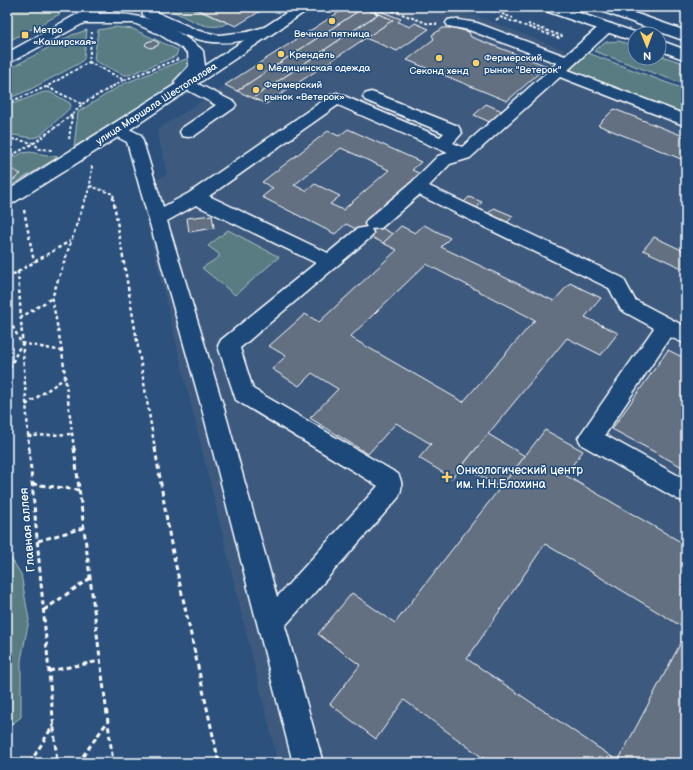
<svg xmlns="http://www.w3.org/2000/svg" width="693" height="770" viewBox="0 0 693 770" font-family="'Balsamiq Sans',sans-serif">
<style>
.built{fill:#3c5a7e}
.green{fill:#587c82;stroke:#acbec0}
.building{fill:#626f82;stroke:#fff;fill-rule:evenodd}
.lines{fill:none;stroke-linecap:round;stroke-linejoin:round}
.minor-casing{stroke:#fff;stroke-width:3}
.major-casing{stroke:#fff;stroke-width:3}
.path-far2{stroke:#fff;stroke-width:2;stroke-dasharray:3 2;stroke-linecap:butt}
.path-far1{stroke:#fff;stroke-width:2.5;stroke-dasharray:3.5 3;stroke-linecap:butt}
.path{stroke:#fff;stroke-width:3;stroke-dasharray:5 3.5;stroke-linecap:butt}
.minor{fill:#1f4a7a;fill-rule:evenodd}
.major{fill:#1f4a7a;fill-rule:evenodd}
.poi-dot{fill:#ffd166;stroke:#1f4a7a;stroke-width:1.5}
.labels{text-anchor:middle;stroke-width:3;stroke-linejoin:round;paint-order:stroke}
.far-poi-label{font-size:10px;fill:#fff;stroke:#1f4a7a;text-anchor:start}
.far-street-label{font-size:10px;fill:#fff;stroke:#1f4a7a}
.poi-label{font-size:12px;fill:#fff;stroke:#1f4a7a;text-anchor:start}
.street-label{font-size:12px;fill:#fff;stroke:#1f4a7a}
</style>
<rect width="100%" height="100%" fill="#2c517c"/>
<filter id="ink" filterUnits="userSpaceOnUse"><feTurbulence type="fractalNoise" baseFrequency=".025" numOctaves="2"/><feDisplacementMap in="SourceGraphic" scale="8" xChannelSelector="R" yChannelSelector="G"/><feConvolveMatrix kernelMatrix="1 2 1 2 8 2 1 2 1" color-interpolation-filters="sRGB"/></filter>
<g filter="url(#ink)">
<path class="built" d="M347,7L457,8L572,53L515,104L525,109L588,53L686,90V763H278L139,190L167,174L157,130Z"/>
<g class="green">
<path d="M7,7L57,8L60,14L7,42Z"/>
<path d="M169,7H189L228,23C209,33 190,19 172,11Z"/>
<path d="M115,27L133,29L178,50L176,56L129,75H124L95,61L94,59L98,30Z"/>
<path d="M87,30L84,59L80,63L29,90L7,99V70L72,35Z"/>
<path d="M619,41L635,46V58H659V55L686,64V85L594,51L606,42Z"/>
<path d="M588,53L686,90V117L569,71Z"/>
<path d="M191,57C190,72 181,78 171,87L74,147L78,112L123,84Z"/>
<path d="M44,92H50L70,103L71,107L40,136L32,138L7,134V106Z"/>
<path d="M30,152L58,157L7,188V161L22,153Z"/>
<path d="M228,230L279,257L235,295L202,268L219,257V254L208,246Z"/>
<path d="M7,552L21,574L29,620L21,660V717L7,728Z"/>
</g>
<g class="building">
<path d="M192,7H267L236,26Z"/>
<path d="M347,7L363,8L237,91L225,85Z"/>
<path d="M363,8L378,14L253,98L237,91Z"/>
<path d="M378,10L401,19L398,22L410,27L415,23L429,29L397,51L365,38L393,20L374,12Z"/>
<path d="M378,14L393,20L266,104L253,98Z"/>
<path d="M443,28H454L469,32L471,37L547,66L507,101L407,60L434,39L432,35Z"/>
<path d="M154,40L159,43L157,46L150,48L145,45L147,42Z"/>
<path d="M486,104L502,111L490,122L474,115Z"/>
<path d="M614,109L686,137V161L598,125Z"/>
<path d="M348,129L421,162L412,170L423,175L360,231L346,224L335,234L262,197L273,188L262,182L328,131L339,136ZM341,148L389,170L343,210L330,204L340,196L315,184L306,191L294,185Z"/>
<path d="M11,169L21,174L13,180L7,177V172Z"/>
<path d="M469,197L482,202L476,209L463,203Z"/>
<path d="M494,208L513,216L506,224L486,215Z"/>
<path d="M212,215L214,228L189,232L187,218Z"/>
<path d="M370,222L374,224L393,234L383,243L360,231Z"/>
<path d="M424,225L450,238L441,247L554,301L570,283L601,298L585,317L618,333L601,355L567,338L452,478L419,458L431,444L396,423L368,454L310,418L338,389L312,373L299,386L272,369L286,356L269,346L305,314L319,322L397,250L383,243L401,226L415,233ZM426,264L535,320L463,402L350,337Z"/>
<path d="M654,237L686,252V270L643,250Z"/>
<path d="M668,350L686,359V469L612,429Z"/>
<path d="M545,430L583,451L565,475L686,545V629L545,544L467,659L618,761L686,633V763H490L404,700L376,739L330,704L360,665L318,634L352,593L395,623Z"/>
<path d="M488,434L525,456L500,488L463,465Z"/>
</g>
<g class="lines">
<g class="minor-casing">
<g id="minor">
<path d="M140,7H154L156,12L199,31L219,35L247,32L268,26L273,27L275,30L273,33C214,51 198,42 144,17Z"/>
<path d="M453,19L477,23L565,56L602,24H612L614,27L612,30L568,70L686,115V126L560,77L470,158L450,164L429,186L623,278L635,300L686,327V344L670,337L605,435L686,480V502L677,499L582,445L578,438L654,328L621,310L609,288L419,195L381,228L371,229L373,233L371,237L240,348L253,389L398,474C403,483 402,489 398,498L285,626L323,763H293L201,405L127,142L111,134L109,130L111,126L117,125L123,126L141,135L163,207L189,193L331,95L337,93L440,137L444,133L365,100L363,97L365,94L371,92L377,94L458,126L462,133L453,143L462,147L557,63L469,30L448,26L446,23L448,20ZM338,105L448,153L438,156L411,183L367,220L365,224L367,227L357,229L328,253L209,196ZM196,205L316,263L221,340L218,346L236,400L378,486L277,597L223,405L167,221Z"/>
<path d="M186,78L234,102L236,105L234,108L194,136L188,137L182,136L180,132L182,128L216,105L180,86L178,83L180,80Z"/>
</g>
</g>
<g class="major-casing">
<g id="major">
<path d="M295,7H312L123,134L13,203L7,205V191L176,84L174,82L189,66L188,53L183,49L159,34L134,23H84L7,64V53L74,16L87,10H97L99,14C140,12 168,22 200,48L203,51L205,66Z"/>
<path d="M541,7H562L640,34H635V42L630,40L543,10Z"/>
<path d="M596,7H617L686,31V41L598,10Z"/>
<path d="M659,40L686,50V60L659,50Z"/>
</g>
</g>
<g class="path-far2">
<path d="M383,7L429,24H437"/>
<path d="M478,7L481,12"/>
<path d="M483,7L513,18"/>
<path d="M496,20L500,17L559,38L562,36L528,24"/>
<path d="M124,80L178,59"/>
<path d="M47,87L82,104L72,115L69,140"/>
<path d="M7,103L46,87L89,62L92,32"/>
<path d="M82,104L124,80L89,62"/>
<path d="M7,138L34,143L39,149L52,150"/>
<path d="M7,158L34,143L72,115"/>
<path d="M90,186L113,194L114,198"/>
<path d="M86,198L90,186L92,166"/>
</g>
<g class="path-far1">
<path d="M113,197L155,449"/>
<path d="M24,210L34,262"/>
<path d="M18,271L29,449"/>
<path d="M7,278L70,241"/>
<path d="M20,318L52,298"/>
<path d="M7,323L13,327L20,341"/>
<path d="M21,343L62,351"/>
<path d="M7,374L21,344"/>
<path d="M26,405L65,378"/>
<path d="M28,436L72,434"/>
<path d="M74,449L62,351L52,298L86,197"/>
</g>
<g class="path">
<path d="M29,448L57,763"/>
<path d="M74,448L113,763"/>
<path d="M155,448L170,539L219,763"/>
<path d="M32,484L79,490"/>
<path d="M38,541L83,528"/>
<path d="M44,610L90,578"/>
<path d="M49,671L100,661"/>
<path d="M30,763L54,724"/>
<path d="M78,763L108,721"/>
</g>
<use href="#minor" class="minor"/>
<use href="#major" class="major"/>
</g>
</g>
<g class="poi-dot">
<circle cx="332" cy="21" r="4"/>
<rect x="21" y="31" width="8" height="8" rx="2"/>
<circle cx="281" cy="54" r="4"/>
<circle cx="439" cy="58" r="4"/>
<circle cx="476" cy="63" r="4"/>
<circle cx="260" cy="67" r="4"/>
<circle cx="256" cy="90" r="4"/>
<path d="M445 471h4v4h4v4h-4v4h-4v-4h-4v-4h4z"/>
</g>
<g class="labels">
<g class="far-poi-label">
<text x="33" y="33">Метро<tspan x="33" dy="12">«Каширская»</tspan></text>
<text x="332" y="37" text-anchor="middle">Вечная пятница</text>
<text x="289" y="58">Крендель</text>
<text x="484" y="61">Фермерский<tspan x="484" dy="12">рынок "Ветерок"</tspan></text>
<text x="268" y="71">Медицинская одежда</text>
<text x="439" y="74" text-anchor="middle">Секонд хенд</text>
<text x="264" y="88">Фермерский<tspan x="264" dy="12">рынок «Ветерок»</tspan></text>
</g>
<g class="far-street-label">
<text transform="translate(156 103) rotate(-33)" y="4">улица Маршала Шестопалова</text>
</g>
<g class="poi-label">
<text x="456" y="474">Онкологический центр<tspan x="456" dy="14">им. Н.Н.Блохина</tspan></text>
</g>
<g class="street-label">
<text transform="translate(27 530) rotate(-95)" y="4">Главная аллея</text>
</g>
</g>
<rect width="693" height="770" fill="none" stroke="#1f4a7a" stroke-width="24"/>
<rect x="12" y="12" width="669" height="746" fill="none" stroke="#fff" stroke-width="1.5" filter="url(#ink)"/>
<g transform="translate(647 46) rotate(179)"><circle r="19" fill="#1f4a7a" stroke="#7992af"/>
<path d="M0-3L7 15L0 10L-7 15Z" fill="#ffd166"/>
<text y="-6" font-size="11" font-weight="bold" text-anchor="middle" fill="#ffffff">N</text>
</g>
</svg>
